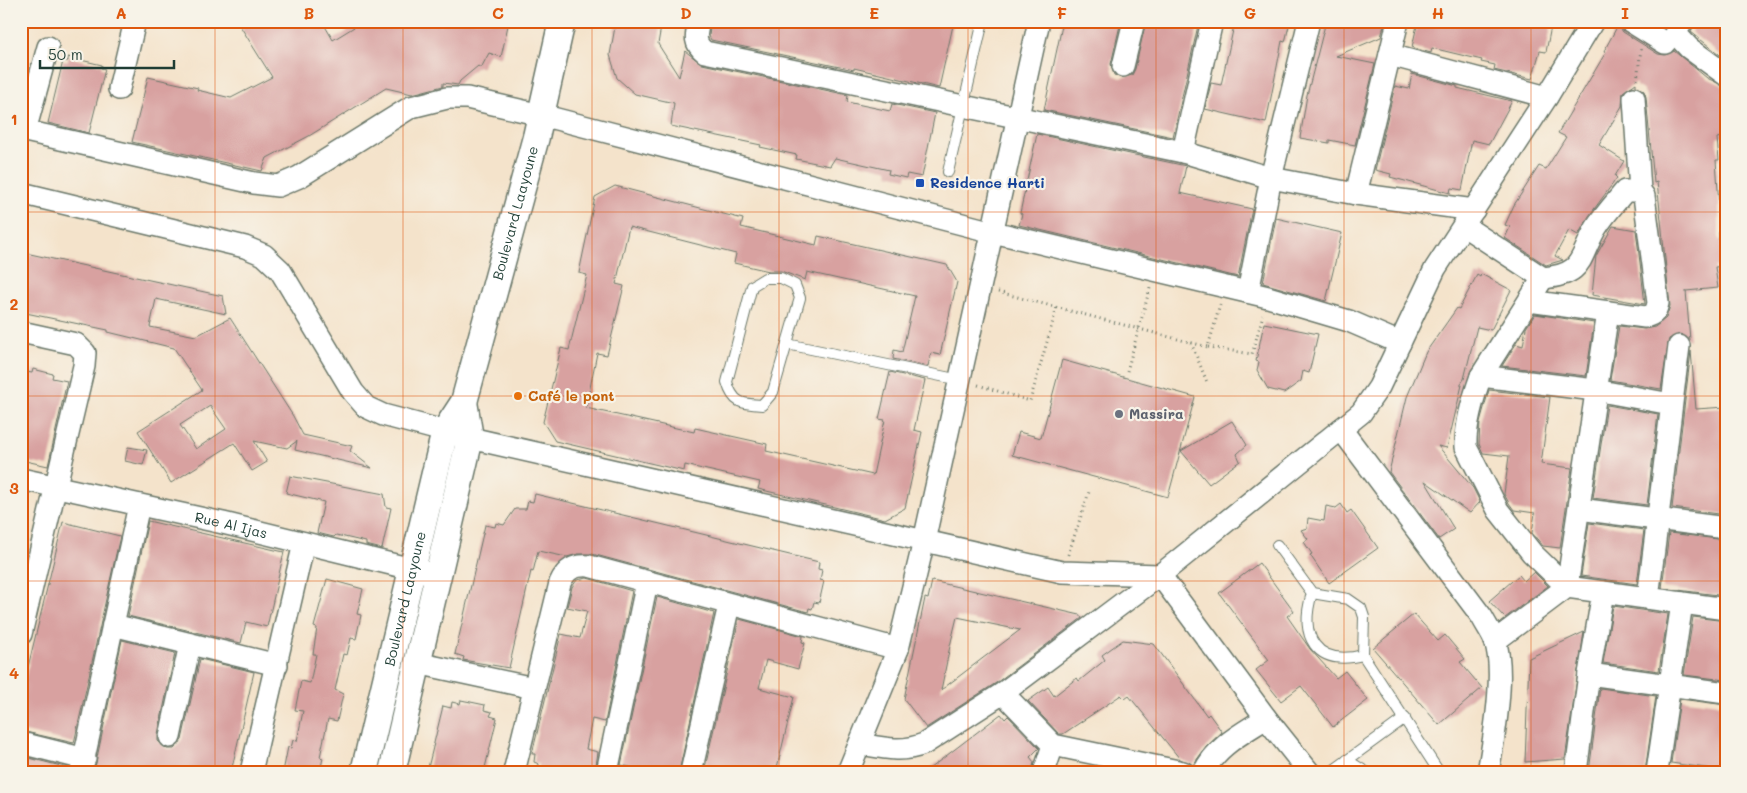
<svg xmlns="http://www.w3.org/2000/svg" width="1747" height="793" viewBox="0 0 1747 793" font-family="Mali,sans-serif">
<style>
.building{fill:#d8a1a0;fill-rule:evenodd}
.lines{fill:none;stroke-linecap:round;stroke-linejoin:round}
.service-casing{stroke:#6a7769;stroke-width:12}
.minor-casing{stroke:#6a7769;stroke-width:24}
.tertiary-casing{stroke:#6a7769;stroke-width:29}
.path{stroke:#6a7769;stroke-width:3;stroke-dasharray:1 4;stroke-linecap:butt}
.service{stroke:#fff;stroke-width:10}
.minor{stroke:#fff;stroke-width:21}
.tertiary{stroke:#fff;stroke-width:26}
.grid{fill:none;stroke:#de580e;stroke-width:1;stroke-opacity:0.55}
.transit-dot{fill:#1a4fb4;stroke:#f7f3e8;stroke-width:2}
.food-dot{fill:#e8710a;stroke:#f7f3e8;stroke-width:2}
.worship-dot{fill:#6b7280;stroke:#f7f3e8;stroke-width:2}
.labels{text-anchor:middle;stroke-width:4.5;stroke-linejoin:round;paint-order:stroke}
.transit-label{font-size:14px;font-weight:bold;fill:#164399;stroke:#f7f3e8;text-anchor:start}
.street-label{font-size:14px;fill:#1f3d34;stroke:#f7f3e8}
.food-label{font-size:14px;font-weight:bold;fill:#c56008;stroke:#f7f3e8;text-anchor:start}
.worship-label{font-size:14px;font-weight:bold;fill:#5b616d;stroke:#f7f3e8;text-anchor:start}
.neatline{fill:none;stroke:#de580e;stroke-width:2}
.grid-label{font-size:16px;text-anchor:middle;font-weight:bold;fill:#de580e}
</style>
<rect width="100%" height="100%" fill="#f7f3e8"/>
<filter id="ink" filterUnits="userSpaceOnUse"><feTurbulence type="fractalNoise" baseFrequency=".02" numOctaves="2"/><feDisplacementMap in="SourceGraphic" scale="10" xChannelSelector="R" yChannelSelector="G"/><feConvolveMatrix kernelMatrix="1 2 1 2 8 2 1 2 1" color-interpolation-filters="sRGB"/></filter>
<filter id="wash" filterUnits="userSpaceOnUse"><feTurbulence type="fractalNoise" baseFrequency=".0096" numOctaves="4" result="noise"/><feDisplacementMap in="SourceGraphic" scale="20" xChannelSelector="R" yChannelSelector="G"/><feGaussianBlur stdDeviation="1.12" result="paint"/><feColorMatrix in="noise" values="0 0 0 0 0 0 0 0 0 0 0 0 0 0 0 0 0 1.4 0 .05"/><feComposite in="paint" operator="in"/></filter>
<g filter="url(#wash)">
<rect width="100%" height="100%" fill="#f4e3cb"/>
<g id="blocks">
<g class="building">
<path d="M237,21H322L333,40L364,21H427L442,25V21H509L501,57L489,53L481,68L478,66L460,81L458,85L443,83V86L412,94L386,88L309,136L267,158L262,171L132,142L148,77L198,88L197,90L231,98L272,77Z"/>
<path d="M616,21H662L658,44L679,77L685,51L702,64L848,95L847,102L890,111L892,104L935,113L922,177L907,174L906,178L888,174L889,170L835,158L830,166L796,159L797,155L760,147L761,145L671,126L674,103L635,94L617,78L610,55Z"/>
<path d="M711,21H954L939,88L854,68V70L711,40L709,36Z"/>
<path d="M1063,21H1121L1111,64L1114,75L1121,78L1132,75L1135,69L1146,21H1199L1173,137L1044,110Z"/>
<path d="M1235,21H1284L1283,25L1289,26L1285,42L1282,41L1266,123L1205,109L1211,83L1221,85Z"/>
<path d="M1326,21H1385L1381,37L1336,56L1375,64L1355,145L1329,140V143L1300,138L1307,95Z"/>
<path d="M1418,21H1552L1546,52L1540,51L1532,79L1494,70L1495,65L1481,62L1482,60L1432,48L1431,53L1417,49L1412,47Z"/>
<path d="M1695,21H1726L1724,58L1691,32Z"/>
<path d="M1618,25L1623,32L1658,54L1665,55L1674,51L1707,78L1726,87L1724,118L1726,117V136L1717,138L1719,160H1716L1719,205V240H1726V266L1715,267L1718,288L1686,291L1690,340L1680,334L1669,339L1661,389L1610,380L1619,326L1644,329L1655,327L1666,318L1670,306L1657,182L1654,183L1646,97L1644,91L1636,86V83L1623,92L1622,106L1599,145L1624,161L1615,176L1617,178L1589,216L1578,235L1569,230L1555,256L1563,260L1546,265L1505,238L1510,227L1505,225L1514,205L1539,166L1546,169L1566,137L1558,133L1606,52L1604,51Z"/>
<path d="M68,57L102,65L101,68L105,69L89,133L48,123L63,61H68Z"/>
<path d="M1412,74L1457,86V88L1512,101L1489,144L1472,140L1462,190L1451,188L1450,193L1390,177L1391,174L1375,170L1395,86L1409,89Z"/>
<path d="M1037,134L1186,166L1180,193L1252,209L1238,277L1019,225L1022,214L1020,213Z"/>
<path d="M615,186L743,219L741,227L816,245L818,236L947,265L957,282L940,355L931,353L928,366L893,359L894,350L902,352L915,296L807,272L805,280L781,271H769L734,263L736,254L629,227L616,284L624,286L607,355L597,353L586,408L694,432L695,428L767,444L766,451L873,475L885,420L879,419L890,372L925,380L914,430L922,432L905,508L885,519L758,489L760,482L685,465L684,471L555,441L543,422L561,348L569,350L587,275L579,273L595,197Z"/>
<path d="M1276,218L1342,233L1326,301L1263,283Z"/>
<path d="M1613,226L1636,230L1645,304L1592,295L1596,256Z"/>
<path d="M21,252L223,296L226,314L156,299L150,327L196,336L230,318L293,416L303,435L352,446L350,451L372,468L295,450L297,441L287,448L254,441L267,462L252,471L234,443L171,483L138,431L202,390L174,348L108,332V330L21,312V285L24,269H21ZM210,406L226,429L196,449L180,425Z"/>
<path d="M1481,274L1511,290L1491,330L1477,327L1464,379L1460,385H1462L1447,448L1438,446L1473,488L1480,502L1470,513L1425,481L1454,529L1439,539L1389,472L1407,397L1426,352L1457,308L1459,309L1477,275L1480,277Z"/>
<path d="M1535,314L1594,323L1586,376L1502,366L1516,344L1523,346L1526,328Z"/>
<path d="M1264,323L1318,334L1309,373L1303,371L1301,381L1284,393L1268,389L1257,370L1259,362L1256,361Z"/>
<path d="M1691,351L1696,409L1726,407V515L1672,508Z"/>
<path d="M1062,360L1195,397L1168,497L1012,455L1019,432L1041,438Z"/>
<path d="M33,369L53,374L52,378L67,381L48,466L21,460V419L25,400L21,399V371L32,373Z"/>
<path d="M1489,390L1550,397L1541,464L1572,468L1560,548L1543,546L1532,533L1535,513L1514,510L1509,503L1504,494L1509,456L1483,453L1479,444L1480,422Z"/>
<path d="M1607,405L1658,414L1647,505L1593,498Z"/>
<path d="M1232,421L1247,445L1237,454L1240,461L1209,484L1181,451Z"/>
<path d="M128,447L147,450L143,465L125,461Z"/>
<path d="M290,476L384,494L386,507L391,508L382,549L366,545V542L336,535L334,537L317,533L324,502L286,493Z"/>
<path d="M535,494L819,562L818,569L822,570L820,580L824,581L819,603L814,602L812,609L809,608L808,612L592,554H578L567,557L538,551L533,572L531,571L509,668L463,660L464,657L455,654L485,525L495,527L496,523L504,525L515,509H526L528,501L533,502Z"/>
<path d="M1341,504L1347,513L1351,510L1378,548L1329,583L1310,555L1312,554L1304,542L1308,539L1301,530L1307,528L1308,518L1324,521L1326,506L1336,508Z"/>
<path d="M148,521L284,552L267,627L246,622L241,643L128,616Z"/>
<path d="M63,522L120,536L74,743L21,731V696Z"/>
<path d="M1589,523L1644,530L1637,584L1581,576Z"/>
<path d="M1669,533L1726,540V596L1662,588Z"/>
<path d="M1259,563L1294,611L1287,616L1310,649L1336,678L1345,671L1368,700L1333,727L1301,686L1281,701L1256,670L1269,660L1219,593Z"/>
<path d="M1534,572L1548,586L1505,618L1489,601L1519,575L1524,581Z"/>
<path d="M587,578L632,591L605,722L592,719L586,749L598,752L595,772H538L539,764L534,762L535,754H532L561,634L580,638L587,611L567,607L572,587L577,580Z"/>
<path d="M327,579L363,589L357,614L361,615L356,639L351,638L347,655L343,654L335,690L343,694L337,721L328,719L320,757L323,758L320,772H283L288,747L291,748L293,740L297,741L303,711L295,710L301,681L310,683L316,654H313L317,628L314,627Z"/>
<path d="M932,581L1080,615L1082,618L996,683L926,728L904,699L925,598L928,599ZM957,617L1020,630L941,690L950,646Z"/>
<path d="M657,597L714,613L679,772H651L621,765Z"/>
<path d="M1613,606L1668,614L1659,671L1603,663Z"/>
<path d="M1414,614L1438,641L1445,635L1465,659L1460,662L1482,688L1439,725L1373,648Z"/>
<path d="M1693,617L1726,621V680L1684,675Z"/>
<path d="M739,619L803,636L802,642L805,643L798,669L766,660L759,688L794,697L776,772H704Z"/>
<path d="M1584,632L1565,759L1525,762L1529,658Z"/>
<path d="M122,640L175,653L158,734V741L167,749H174L182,740L200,659L254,672L231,772H94Z"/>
<path d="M1123,640L1154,644L1207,716L1209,714L1222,732L1206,747L1193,765L1180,759L1129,696L1125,699L1121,695L1063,734H1059L1028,701L1048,687L1054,696L1077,678L1079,681L1105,660L1102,655Z"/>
<path d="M1600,688L1656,696L1645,772H1589Z"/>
<path d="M1680,699L1726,705V771L1671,763Z"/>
<path d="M461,700L485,705L484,710L492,712L490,716L497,718L484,772H427L443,706L451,708L452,702L460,704Z"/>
<path d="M1001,714L1005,719L1008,716L1039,748L1030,757L1034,762L1032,772H925Z"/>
<path d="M21,756L69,768V772H21Z"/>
</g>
</g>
</g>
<g filter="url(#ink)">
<use href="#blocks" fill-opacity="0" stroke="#6a7769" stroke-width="1"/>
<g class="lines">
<g class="service-casing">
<g id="service">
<path d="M948,172L983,21"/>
<path d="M765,278H781L795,285L800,298L773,392L762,405C741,404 733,403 727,382L752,286Z"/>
<path d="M787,344L960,380"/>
<path d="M1277,545L1312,593L1348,599L1361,608L1364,617L1363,655L1439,772"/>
<path d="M1312,593C1299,636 1315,667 1363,655"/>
<path d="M1347,760L1366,772"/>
<path d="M1331,772L1405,718"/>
</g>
</g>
<g class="minor-casing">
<g id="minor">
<path d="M699,21C696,35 693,43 705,52L1183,152L1271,178L1356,194L1474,210"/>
<path d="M1630,21L1665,43"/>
<path d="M1683,21L1675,33L1689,48L1726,75"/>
<path d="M1390,55L1547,97"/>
<path d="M1123,66L1134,21"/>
<path d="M119,89L135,21"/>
<path d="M1634,98L1640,191"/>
<path d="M21,130L254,183L278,186L299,177L411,107L447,98H467L541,115L993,232L1268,297L1349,321L1400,343"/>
<path d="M25,131L48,47"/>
<path d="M1183,152L1212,21"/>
<path d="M21,193L245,247L264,255L280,270L353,392L366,407L383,415L470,438L1062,572L1160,575L1266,718L1309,772"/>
<path d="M1356,194L1398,21"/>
<path d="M1464,226L1543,278L1481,376C1473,398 1465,424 1466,447L1498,510L1532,553L1567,587L1603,592L1589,674L1576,772"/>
<path d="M1248,292L1271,178L1309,21"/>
<path d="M1529,301L1645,317C1654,315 1656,312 1658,303L1644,196L1640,191H1625C1615,203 1604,215 1596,228C1578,259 1585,274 1543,278"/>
<path d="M21,332L76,344L85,353L84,366L21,634"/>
<path d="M1481,376L1595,390L1671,404"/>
<path d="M1341,429L1482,617C1486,625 1492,633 1495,641C1506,671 1494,739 1488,772"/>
<path id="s1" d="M21,479L223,523L428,573"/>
<path d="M1579,509L1726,528"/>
<path d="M1603,592L1726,609"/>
<path d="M1648,598L1679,346"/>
<path d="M113,625L277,665"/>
<path d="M1495,641L1567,587L1608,312"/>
<path d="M417,663L534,688"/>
<path d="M1589,674L1726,693"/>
<path d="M1003,693L1053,745L1183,772"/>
<path d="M170,737L190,644"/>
<path d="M21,743L85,759"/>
<path d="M860,744C883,748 902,753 924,744L1003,693L1160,575L1361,413L1379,387L1435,269L1547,97L1593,21"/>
<path d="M81,772L139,505"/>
<path d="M251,772L304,543"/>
<path d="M514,772L560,583C566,569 574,565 589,566L898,649"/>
<path d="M607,772L647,582"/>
<path d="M691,772L729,605"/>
<path d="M848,772L898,649L924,541L1039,21"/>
<path d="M1044,772L1053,745"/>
<path d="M1204,772C1216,746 1243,733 1266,718"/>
<path d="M1657,772L1682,603"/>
</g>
</g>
<g class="tertiary-casing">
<g id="tertiary">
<path id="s2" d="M364,772L445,431L464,402L536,137L562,21"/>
<path d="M392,772L470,438L464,402"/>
</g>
</g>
<g class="path">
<path d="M1637,80L1641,49"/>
<path d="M998,292L1208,347L1220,305"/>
<path d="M1191,343L1207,382"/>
<path d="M1208,347L1252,354L1263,315"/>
<path d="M1127,371L1150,288"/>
<path d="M978,385L1030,401L1057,307"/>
<path d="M1068,555L1089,492"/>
</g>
<use href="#service" class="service"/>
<use href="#minor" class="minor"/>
<use href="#tertiary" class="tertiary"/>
</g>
</g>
<path class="grid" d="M215,21V772M403,21V772M592,21V772M779,21V772M968,21V772M1156,21V772M1344,21V772M1531,21V772M21,212H1726M21,396H1726M21,581H1726"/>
<rect class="transit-dot" x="915" y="178" width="10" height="10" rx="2.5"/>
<circle class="food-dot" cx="518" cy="396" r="5"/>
<circle class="worship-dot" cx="1119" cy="414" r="5"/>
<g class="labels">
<g class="transit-label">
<text x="930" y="188">Residence Harti</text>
</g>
<g class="street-label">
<text dy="5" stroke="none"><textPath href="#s2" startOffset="581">Boulevard Laayoune</textPath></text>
<text dy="5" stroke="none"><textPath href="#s1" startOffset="215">Rue Al Ijas</textPath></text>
<text dy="5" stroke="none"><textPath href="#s2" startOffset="178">Boulevard Laayoune</textPath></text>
</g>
<g class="food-label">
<text x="528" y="401">Café le pont</text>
</g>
<g class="worship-label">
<text x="1129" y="419">Massira</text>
</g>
</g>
<rect width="1747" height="793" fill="none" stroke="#f7f3e8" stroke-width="55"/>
<path d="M40 60v8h134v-8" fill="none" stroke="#1f3d34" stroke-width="2.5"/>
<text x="48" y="60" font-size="15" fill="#1f3d34" stroke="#f7f3e8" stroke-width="4" paint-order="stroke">50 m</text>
<rect x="28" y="28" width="1692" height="738" class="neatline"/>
<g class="grid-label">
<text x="121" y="19">A</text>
<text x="309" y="19">B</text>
<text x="498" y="19">C</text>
<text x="686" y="19">D</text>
<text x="874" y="19">E</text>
<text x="1062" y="19">F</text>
<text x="1250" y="19">G</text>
<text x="1438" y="19">H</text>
<text x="1625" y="19">I</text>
<text x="14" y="125">1</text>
<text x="14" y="310">2</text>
<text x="14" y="494">3</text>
<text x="14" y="679">4</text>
</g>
</svg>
